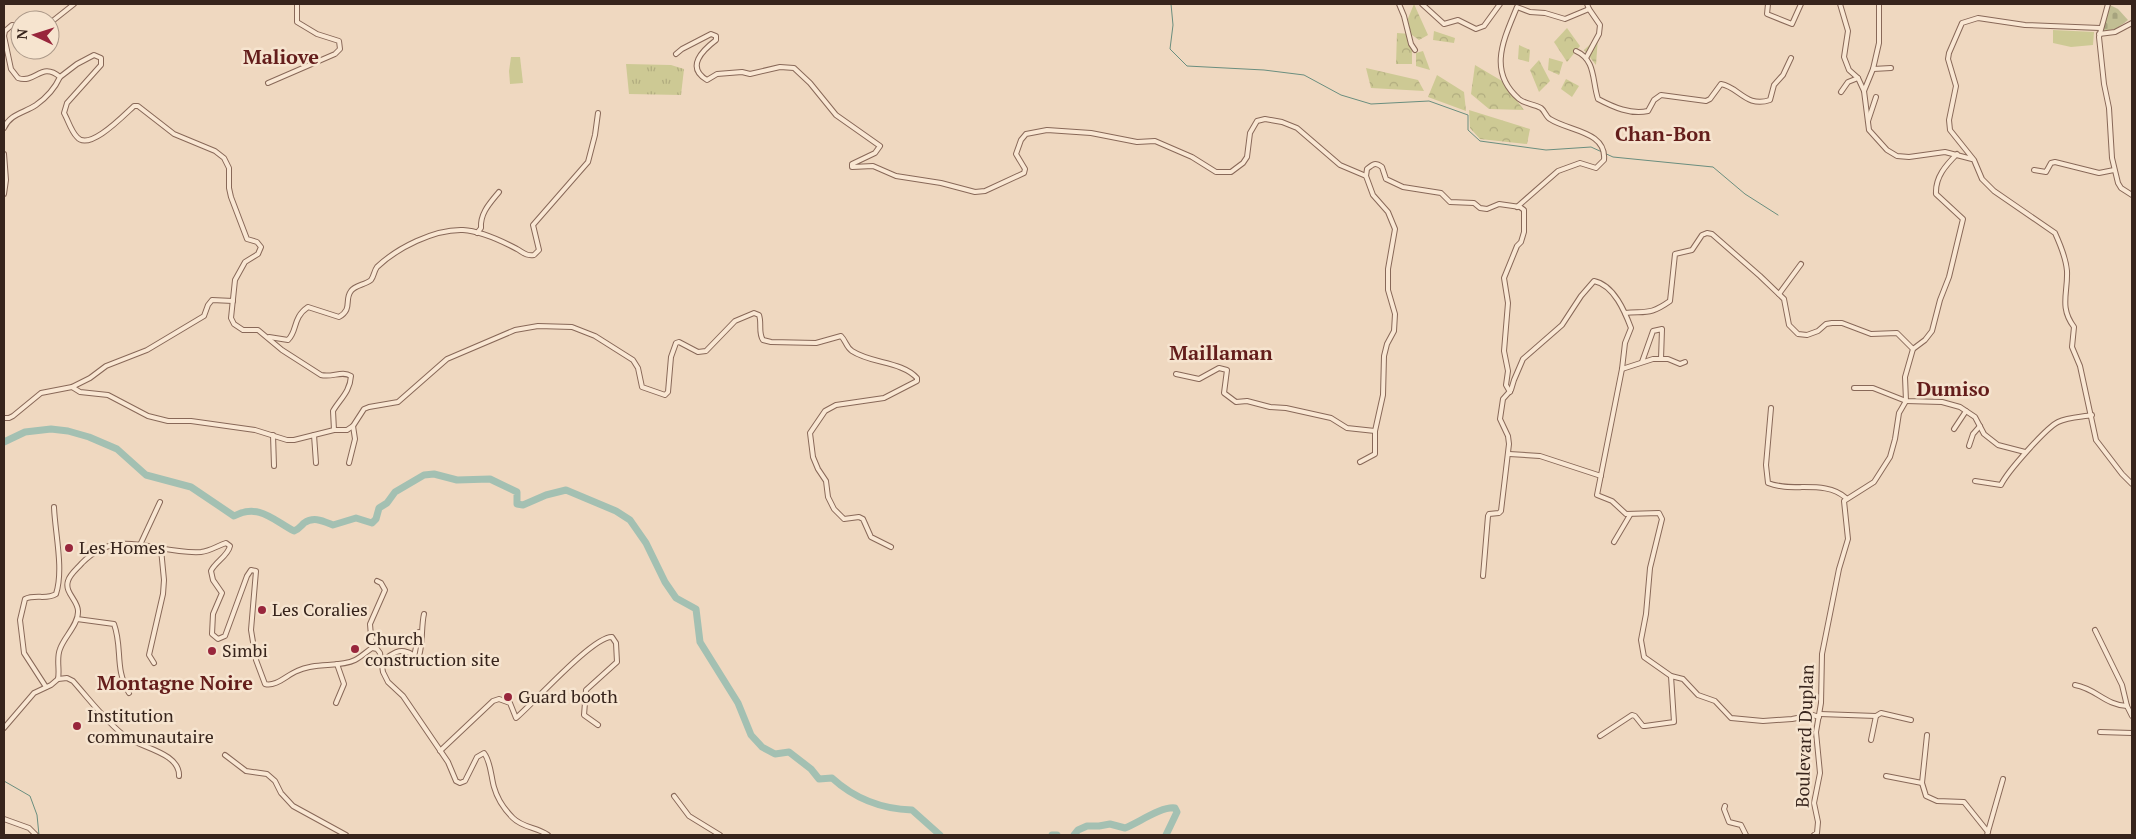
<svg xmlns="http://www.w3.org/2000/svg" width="2136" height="839" viewBox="0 0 2136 839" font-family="'PT Serif',serif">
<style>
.grass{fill:url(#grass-tufts)}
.forest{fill:url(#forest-crowns)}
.cemetery{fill:url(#cemetery-stones)}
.pitch{fill:#cdc994}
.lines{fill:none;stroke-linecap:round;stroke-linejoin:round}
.stream{stroke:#6a8e7f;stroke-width:1}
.river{stroke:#a3c0b2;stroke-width:7}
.minor-casing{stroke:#886858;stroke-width:6}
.minor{stroke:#f9e7d3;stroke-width:4}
.poi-dot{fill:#98263c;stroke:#f6e4cf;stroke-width:2}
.labels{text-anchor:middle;stroke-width:5;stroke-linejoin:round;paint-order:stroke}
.poi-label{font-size:18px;fill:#37241c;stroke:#f6e4cf;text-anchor:start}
.street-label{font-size:18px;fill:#37241c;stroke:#f6e4cf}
.quarter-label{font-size:20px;font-weight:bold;fill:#641d1b;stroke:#f6e4cf}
</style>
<defs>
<pattern id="grass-tufts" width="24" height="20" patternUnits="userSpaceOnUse" patternTransform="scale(1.25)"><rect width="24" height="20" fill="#cdc994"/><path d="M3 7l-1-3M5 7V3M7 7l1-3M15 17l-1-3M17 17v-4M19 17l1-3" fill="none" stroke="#b1ac7f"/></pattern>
<pattern id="forest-crowns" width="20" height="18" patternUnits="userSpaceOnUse" patternTransform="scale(1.25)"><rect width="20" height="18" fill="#cdc994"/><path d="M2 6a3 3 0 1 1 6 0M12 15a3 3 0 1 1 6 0" fill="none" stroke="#b1ac7f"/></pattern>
<pattern id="cemetery-stones" width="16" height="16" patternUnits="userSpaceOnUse" patternTransform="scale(1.25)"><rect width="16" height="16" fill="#c1be93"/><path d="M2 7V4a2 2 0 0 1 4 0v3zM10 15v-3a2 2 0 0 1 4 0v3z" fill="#a6a37e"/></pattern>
</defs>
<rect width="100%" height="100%" fill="#efd8c0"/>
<path class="grass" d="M626,64L671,65L684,69L681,95L629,94Z"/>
<g class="forest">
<path d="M1414,4L1428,35L1419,40L1412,35V64H1396L1397,33L1411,34L1404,28Z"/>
<path d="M1567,28L1580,46L1567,62L1554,42Z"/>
<path d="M1434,31L1455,38L1454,43L1433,40Z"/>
<path d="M1598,37L1596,65L1584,50Z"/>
<path d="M1519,45L1530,50L1529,62L1518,59Z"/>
<path d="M1423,51L1430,70L1416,66V53Z"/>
<path d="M1549,58L1563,62L1559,75L1548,70Z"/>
<path d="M1539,60L1550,81L1539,92L1530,70Z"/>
<path d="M1475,65L1502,81L1524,110L1489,109L1471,94Z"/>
<path d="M1366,68L1418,80L1424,91L1371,88Z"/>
<path d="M1437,75L1464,92L1466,111L1428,97Z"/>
<path d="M1566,79L1579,86L1572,97L1561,89Z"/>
<path d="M1469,110L1530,129L1527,144L1480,139L1470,128Z"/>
</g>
<path class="cemetery" d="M2110,5L2118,9L2128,20L2116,29L2102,31Z"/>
<g class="pitch">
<path d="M2053,30L2094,32L2093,45L2071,47L2053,43Z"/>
<path d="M511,57H520L523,83L510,84L509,71Z"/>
</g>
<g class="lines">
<g class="stream">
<path d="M1171,4L1173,25L1170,49L1187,66L1264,70L1304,75L1341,95L1371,104L1429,101L1468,115V130L1480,141L1546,150L1591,147L1613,157L1713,167L1745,194L1778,215"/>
<path d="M4,781L30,796L37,815L39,835"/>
</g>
<g class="river">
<path d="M4,442L25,432L51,429L68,431L89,437L117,449L146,475L191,487L234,516C259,503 273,520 294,531C299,529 300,527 304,523C314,516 323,521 333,525L356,518L372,523L376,519L379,508L387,503L395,492L424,475L434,474L457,480L490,479L517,492V504L523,505L546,495L566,490L616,511L630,520L646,543L665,582L676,598L696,609L700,642L738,703L751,735L762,747L775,754L789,752L811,769L819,779L832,778C855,799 882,809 912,810L940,835"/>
<path d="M1052,835H1057"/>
<path d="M1074,835L1078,830L1087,826H1099L1110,824L1125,828C1138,823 1162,806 1175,808L1177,812L1166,835"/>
</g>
<g class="minor-casing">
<g id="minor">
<path d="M1399,4L1404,16L1411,44L1415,50"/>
<path d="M1422,4L1444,24L1458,20L1476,29L1484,26L1500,4"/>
<path d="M1768,4L1767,14L1792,24L1801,4"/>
<path d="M1840,4L1848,31L1844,57L1849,70L1858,78L1864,91L1869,130L1887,150L1897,156L1909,157L1945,152L1972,159"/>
<path d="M2108,4L2099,37L2104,84L2109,108L2112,158L2118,183L2121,188L2132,195"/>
<path d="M50,23L74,4"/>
<path d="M2100,28L2025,25L1978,18L1962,23L1949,53L1948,59L1956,86L1949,120L1950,130L1974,160L1982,179L1994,191L2055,233C2060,244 2066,258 2067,271C2068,293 2059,307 2074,327L2072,347L2080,366L2096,440L2122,474L2132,484"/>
<path d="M2099,34L2115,32L2132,23"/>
<path d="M4,36L11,69L18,78C36,84 41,61 60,77C55,88 46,98 36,105C24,113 10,114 4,128"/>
<path d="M4,36L5,31L12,25L20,26"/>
<path d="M1576,51C1596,60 1592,81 1598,99C1613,107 1631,115 1648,111L1654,100L1661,95L1706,101L1710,99L1721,84C1739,87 1746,108 1770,100L1774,85L1783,75L1791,58"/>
<path d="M676,54L682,49L711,34L716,36V40C703,50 685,67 707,80L717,74L742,72L750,74L780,67L794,68L810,83L836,115L880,146L875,153L852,164V167L873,166L896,176L941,183L975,192L985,191L1024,173L1025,169L1016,154L1021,140L1026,134L1047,130L1091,133L1137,142L1155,141L1192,157L1216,172H1231L1243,163L1247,157L1250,133L1257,121L1265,119L1282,122L1297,128L1340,165L1366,176L1373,195L1388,212L1395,229L1388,269V290L1395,314L1394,331L1387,344L1384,356L1383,395L1375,431V454L1360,462"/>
<path d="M1586,58L1599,34L1600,25L1589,9L1587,4"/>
<path d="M1873,69L1879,43V4"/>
<path d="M60,77L77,64L94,55L101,58V65L67,103L64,113C68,120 71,131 77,137C89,152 124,115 134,106H138L174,134L215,151L224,158L229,168V188L231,197L247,239L257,242L261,247L258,254L245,262L235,280L231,318L234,324L243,330H258L282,350L321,375C332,378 342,370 351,376C350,392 340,399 333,411L334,430"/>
<path d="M268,83L335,54L340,49L339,41L317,34L297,22V4"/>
<path d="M1864,91L1873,69L1891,68"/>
<path d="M1841,92L1848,82L1858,78"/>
<path d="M1868,121L1876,97"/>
<path d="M4,154L6,180L4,194"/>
<path d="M2034,170L2046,172L2051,163L2055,162L2099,173L2114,170"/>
<path d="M1366,176L1367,169C1373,164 1375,162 1382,167L1386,179L1403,187L1441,193L1450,202L1474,203L1480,208L1487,209L1499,204L1520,207L1524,210V232L1521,242L1517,246L1504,278L1508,303L1504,351L1508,371L1506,385L1510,392"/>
<path d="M1517,207L1558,171L1580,163L1596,168L1604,160C1607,131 1568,131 1550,119C1546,117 1545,111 1541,108C1534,104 1525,104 1519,99C1487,71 1504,39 1517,7L1530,12L1545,13L1565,19L1589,9"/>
<path d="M477,233L481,228C480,213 490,203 499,192"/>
<path d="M1779,294L1801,264"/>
<path d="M1625,313C1647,311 1650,315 1670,301L1675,254L1692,250L1702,235L1707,233L1712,234L1760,276L1784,299L1789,325L1798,334L1807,335L1818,331L1826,324L1832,323H1842L1871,334L1897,333L1913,349L1905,377L1906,401L1899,413L1895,439L1890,457L1874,482L1844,501L1848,539L1839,569L1822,654L1821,703L1816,732L1820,773L1814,803L1818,822L1817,833L1814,835"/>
<path d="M269,337L288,340C298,330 292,318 308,307L339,317C353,309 344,300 351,291C355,285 365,285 371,280C374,276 374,271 377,267C397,248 434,229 463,230C480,231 502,241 517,249C524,253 526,256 534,255L539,250L533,225L588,162L595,135L598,113"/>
<path d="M1913,349L1925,340L1932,331L1940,300L1949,277L1963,219L1936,194C1935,177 1946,165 1957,154"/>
<path d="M1642,362L1653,331L1662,329L1661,359"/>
<path d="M1622,369L1653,359H1668L1680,364L1685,362"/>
<path d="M1176,374L1199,379L1219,368L1227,370L1224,393L1236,402L1247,401L1270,407L1286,408L1331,418L1347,428L1375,431"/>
<path d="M72,387L80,392L108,395L148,416L168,421H191L255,430L287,440H294L334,430H347L353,426L364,409L369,407L398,402L447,359L515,330L538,326L572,327L595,336L633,360L638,368L642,387L665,395L668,392L671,357L676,343L679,342L698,352L706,351L735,321L754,313L759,315C762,323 758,333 763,340L771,342L816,343L841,336C846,341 846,347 852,351C872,364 901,361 917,378V381L884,398L836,405L825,411L810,433L813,457L818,469L826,481L828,497L834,509L844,519L859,517L863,519L871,537L891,547"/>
<path d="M1854,388H1873L1906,401L1942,402L1960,407L1975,417L1984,434L1998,445L2025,452"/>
<path d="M1771,408L1766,465L1768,483C1793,493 1825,479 1846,498"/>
<path d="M4,418H9L13,416L41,393L72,387L90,378L106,366L147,350L204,316L208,305L212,300L233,301"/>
<path d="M1954,429L1966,411"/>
<path d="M273,435L274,466"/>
<path d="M314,435L316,463"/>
<path d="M1969,446L1973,434L1980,426"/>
<path d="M1509,454L1540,456L1601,476"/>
<path d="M349,463L355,439L353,426"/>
<path d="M1975,481L2001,485C2007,472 2046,428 2058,422C2068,417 2081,417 2092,415"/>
<path d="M1614,542L1630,515"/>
<path d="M140,545L160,502"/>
<path d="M1483,576L1488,516L1489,514L1499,513L1501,511L1509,444L1508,436L1500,419L1503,399L1511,390L1514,380L1523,359L1562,325L1581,296L1594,281C1614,285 1625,312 1631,328L1625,343L1622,369L1597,495L1612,501L1626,514L1659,513L1662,519L1650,568L1646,614L1641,640L1644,657L1671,676L1683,679L1698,695L1715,701L1731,718L1763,721L1792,719L1813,715L1819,717"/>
<path d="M77,619L114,624C123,649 114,668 129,693"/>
<path d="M2095,630L2122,685L2127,706L2132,716"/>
<path d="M372,648L370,624L385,590L381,583L377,581"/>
<path d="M414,657L419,632"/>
<path d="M382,661C389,657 397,648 407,652C411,653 414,656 418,658C423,651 421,625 424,614"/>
<path d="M154,663L149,655L163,594L164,580L161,549"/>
<path d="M58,679L67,678L73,681C89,699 107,723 126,737C142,748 180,753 179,776"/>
<path d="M2075,685C2097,689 2105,705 2127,706"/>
<path d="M46,687L24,653L20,620L25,599C35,594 47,600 56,594C64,569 55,533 54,507"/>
<path d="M336,703L344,684L337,664"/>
<path d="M1820,714L1876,716L1881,713L1911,720"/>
<path d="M4,728L34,693L51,685L58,679C60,669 56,659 60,649C64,637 78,625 78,612C79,601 64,593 68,581C70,574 77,569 82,563C119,525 156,555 201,552C210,551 217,546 226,543L230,546C228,556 215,562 211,571L213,580L222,593L213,614L212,634L218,639L225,636L247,576L251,570L256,571L251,630L256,660L265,684C276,687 287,675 297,671C315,662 339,668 355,660C361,657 366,652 372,648L377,649L380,653L383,672L388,682L403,696L448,762L456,781L460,783L465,781L477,757L484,753C491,762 491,777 494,787C497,798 505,810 513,818C523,828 537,827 548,835"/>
<path d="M2100,732L2132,733"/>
<path d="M1927,735L1922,783L1926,796L1937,801L1964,802L1988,832"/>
<path d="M1600,736L1632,715L1635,716L1643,726H1645L1674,722L1671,676"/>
<path d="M1871,740L1876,716"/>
<path d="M440,751L493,701L499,699L510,703L516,718C534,703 593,636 612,637L616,643L617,662L586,690L584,715L598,725"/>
<path d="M225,755L246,771L267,774L275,781L281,793L293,806L346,835"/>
<path d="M1886,776L1922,783"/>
<path d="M674,796L689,816L720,835"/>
<path d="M1725,806L1724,809L1729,822L1741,825L1746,835"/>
<path d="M4,819L29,828L36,835"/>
<path d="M1987,835L2003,779"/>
</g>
</g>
<use href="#minor" class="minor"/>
</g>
<g class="poi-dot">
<circle cx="69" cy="548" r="5"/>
<circle cx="262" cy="610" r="5"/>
<circle cx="355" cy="649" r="5"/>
<circle cx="212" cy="651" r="5"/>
<circle cx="508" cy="697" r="5"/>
<circle cx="77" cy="726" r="5"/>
</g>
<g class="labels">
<g class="poi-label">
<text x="79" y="554">Les Homes</text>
<text x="272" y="616">Les Coralies</text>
<text x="365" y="645">Church<tspan x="365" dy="21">construction site</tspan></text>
<text x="222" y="657">Simbi</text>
<text x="518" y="703">Guard booth</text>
<text x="87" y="722">Institution<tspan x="87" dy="21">communautaire</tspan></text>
</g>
<g class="street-label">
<text transform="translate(1805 736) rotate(-88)" y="6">Boulevard Duplan</text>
</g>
<g class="quarter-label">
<text x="281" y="64">Maliove</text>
<text x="1663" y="141">Chan-Bon</text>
<text x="1221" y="360">Maillaman</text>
<text x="1953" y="396">Dumiso</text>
<text x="175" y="690">Montagne Noire</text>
</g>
</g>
<rect width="2136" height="839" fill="none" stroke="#37241c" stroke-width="10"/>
<g transform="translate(35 35) rotate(274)"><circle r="24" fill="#f6e4cf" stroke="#aa9787"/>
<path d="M0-4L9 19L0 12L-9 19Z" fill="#98263c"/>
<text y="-8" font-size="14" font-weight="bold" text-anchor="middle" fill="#37241c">N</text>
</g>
</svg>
